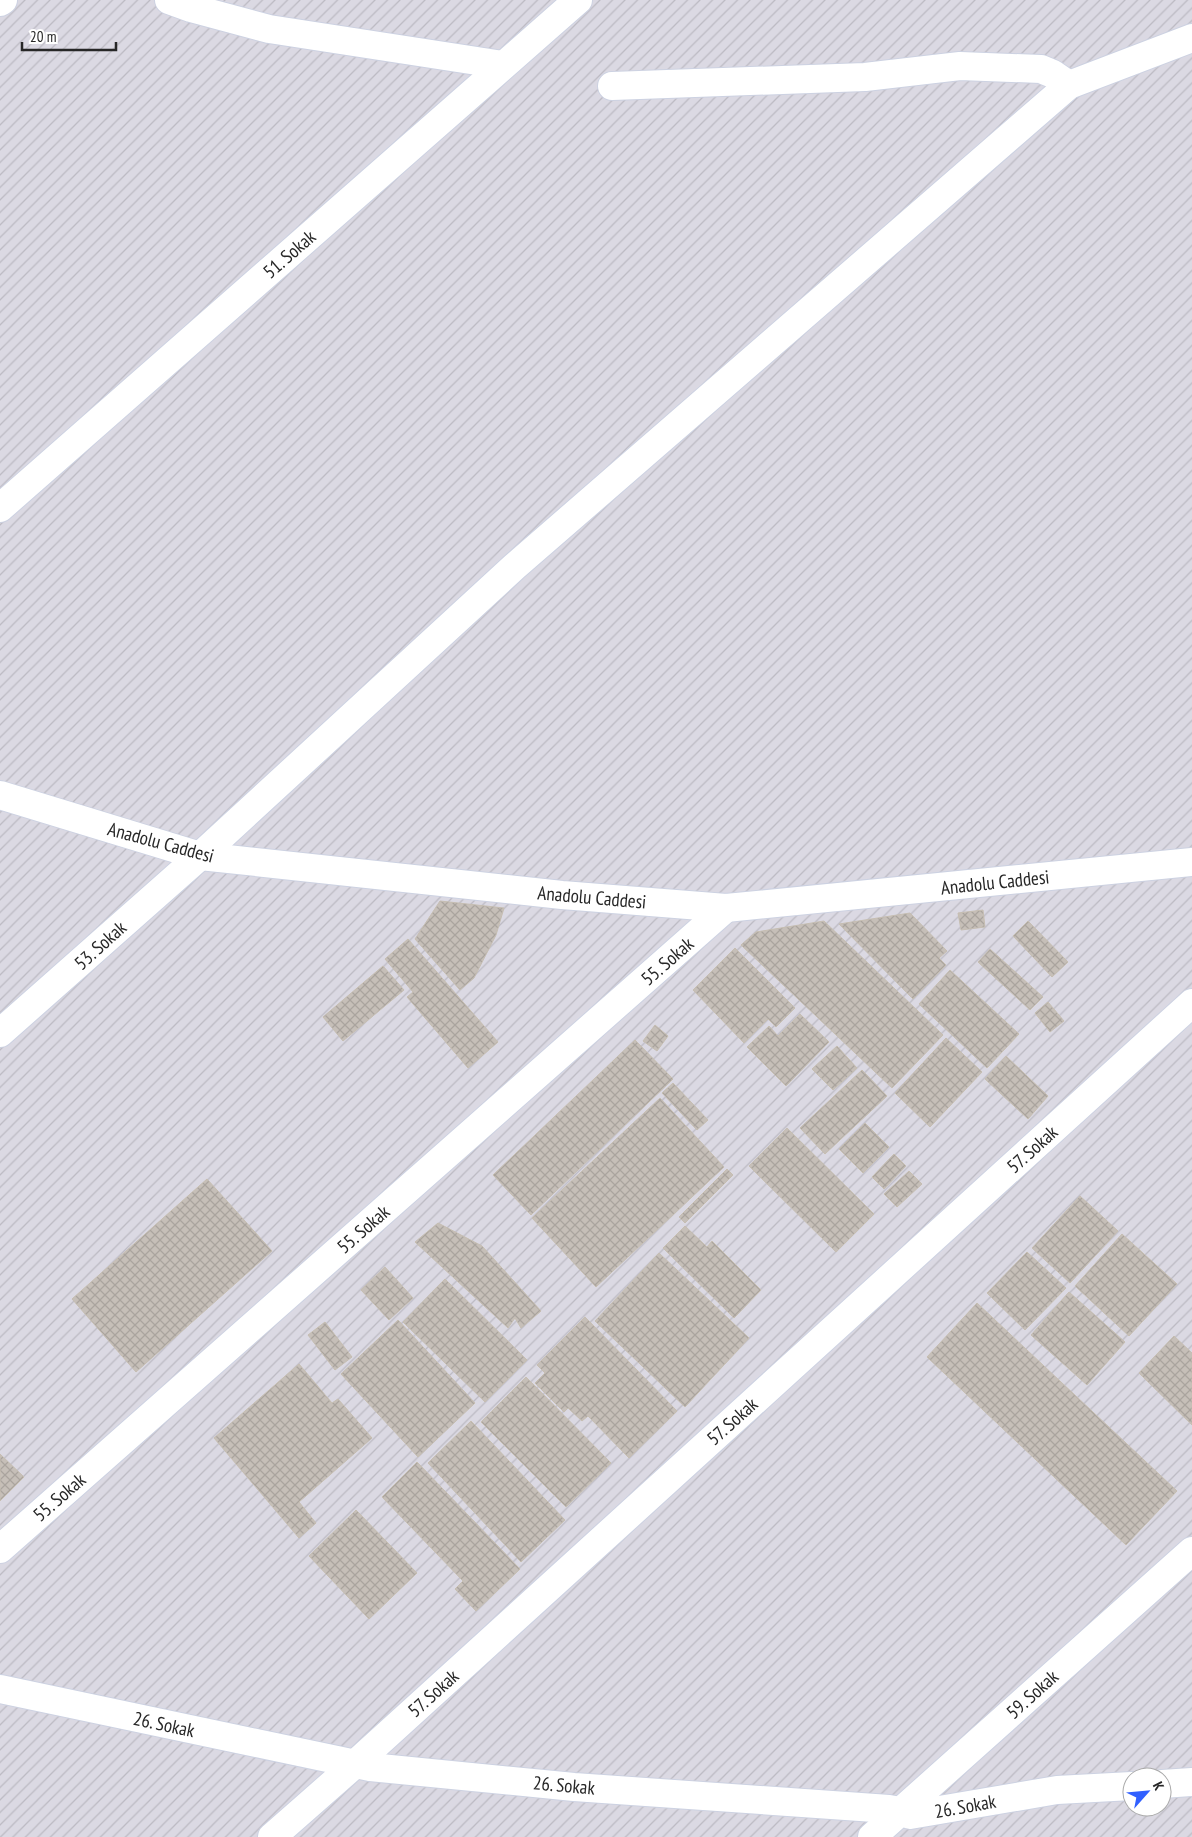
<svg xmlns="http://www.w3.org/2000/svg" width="1192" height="1837" viewBox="0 0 1192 1837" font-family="'PT Sans Narrow',sans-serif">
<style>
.industrial{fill:url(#industrial-furrows);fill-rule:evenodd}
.building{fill:url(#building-cross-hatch);stroke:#c6beb2}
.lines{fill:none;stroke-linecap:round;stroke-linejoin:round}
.minor-casing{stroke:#cdd2e2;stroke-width:30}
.minor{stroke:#fff;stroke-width:28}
.labels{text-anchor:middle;stroke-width:4;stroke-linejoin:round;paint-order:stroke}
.street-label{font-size:19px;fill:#272727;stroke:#fff}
</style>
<defs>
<pattern id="industrial-furrows" width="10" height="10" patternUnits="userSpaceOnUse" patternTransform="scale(1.25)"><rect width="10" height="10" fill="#dbd9e3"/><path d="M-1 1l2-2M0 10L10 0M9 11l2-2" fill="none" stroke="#bcbac3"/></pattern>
<pattern id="building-cross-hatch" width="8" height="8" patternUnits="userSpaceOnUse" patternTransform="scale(1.25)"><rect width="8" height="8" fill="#c6bfb8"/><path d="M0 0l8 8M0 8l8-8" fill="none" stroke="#aaa49e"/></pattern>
</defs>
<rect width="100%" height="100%" fill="#ebe2d8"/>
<path class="industrial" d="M0,0H1192V1837H0ZM1132,1777H1162V1807H1132Z"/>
<g class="building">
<path d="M440,901L504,908L496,935L474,978L460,990L415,939Z"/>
<path d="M983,910L985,927L961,930L958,913Z"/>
<path d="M910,913L947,951L939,958L946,965L913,999L839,924Z"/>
<path d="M824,921L943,1035L892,1088L741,945L756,932Z"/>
<path d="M1028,921L1068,962L1052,977L1013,936Z"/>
<path d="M408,939L498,1042L468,1068L407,997L413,992L385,959Z"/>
<path d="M735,948L795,1008L776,1027L768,1019L744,1043L693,990Z"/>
<path d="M990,949L1043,997L1030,1010L978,962Z"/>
<path d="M383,966L404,990L343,1041L323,1017Z"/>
<path d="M950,970L1019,1034L987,1068L919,1004Z"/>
<path d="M1048,1002L1064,1021L1050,1032L1035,1013Z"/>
<path d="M800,1014L829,1042L786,1086L747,1047L769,1026L778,1036Z"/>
<path d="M655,1025L668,1036L657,1051L643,1041Z"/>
<path d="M946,1038L982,1072L930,1127L895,1093Z"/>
<path d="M635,1040L673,1079L531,1215L493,1175Z"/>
<path d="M837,1046L857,1068L833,1090L812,1069Z"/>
<path d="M1006,1056L1048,1096L1028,1119L985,1079Z"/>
<path d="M862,1070L887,1096L825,1154L800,1128Z"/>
<path d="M673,1083L708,1120L697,1130L662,1093Z"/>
<path d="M660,1098L724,1167L596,1287L532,1218Z"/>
<path d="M865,1123L889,1147L863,1173L839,1149Z"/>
<path d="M787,1128L874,1214L836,1252L749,1166Z"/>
<path d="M894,1154L906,1166L884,1189L872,1177Z"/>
<path d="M727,1169L733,1175L685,1223L679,1217Z"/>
<path d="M909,1171L922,1184L897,1207L884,1194Z"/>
<path d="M207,1179L272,1251L136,1372L72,1299Z"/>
<path d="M1080,1196L1118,1231L1070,1283L1032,1248Z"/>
<path d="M438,1223L482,1246L541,1311L521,1328L515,1318L508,1328L415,1242Z"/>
<path d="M685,1226L707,1247L712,1241L761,1290L734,1318L663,1248Z"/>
<path d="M1122,1234L1177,1284L1129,1336L1075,1286Z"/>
<path d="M1027,1252L1066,1288L1025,1330L987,1293Z"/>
<path d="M659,1253L749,1338L685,1407L595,1321Z"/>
<path d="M385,1267L413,1298L389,1320L361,1290Z"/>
<path d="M445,1279L527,1360L485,1402L403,1322Z"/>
<path d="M1069,1292L1125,1342L1087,1385L1031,1335Z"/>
<path d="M977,1303L1177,1491L1126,1545L927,1357Z"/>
<path d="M585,1317L677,1411L629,1458L588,1416L582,1421L568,1408L564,1412L535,1383L545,1373L537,1365Z"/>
<path d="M398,1320L475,1403L418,1457L341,1374Z"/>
<path d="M325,1322L352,1357L335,1370L308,1335Z"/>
<path d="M1174,1336L1192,1353V1425L1139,1373Z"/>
<path d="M299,1364L332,1403L338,1399L372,1438L299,1502L316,1523L299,1538L214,1438Z"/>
<path d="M526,1377L611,1463L566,1507L481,1422Z"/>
<path d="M471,1421L565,1520L521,1562L428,1463Z"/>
<path d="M0,1454L24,1477L0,1501Z"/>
<path d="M417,1462L520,1569L476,1611L455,1589L463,1581L382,1497Z"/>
<path d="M356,1510L417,1573L369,1619L309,1556Z"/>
</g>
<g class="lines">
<g class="minor-casing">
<g id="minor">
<path d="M169,0L191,8L269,29L503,65"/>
<path d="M0,2L3,0"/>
<path d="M612,86L865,77L960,66L1041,69L1053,74L1069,85"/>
<path d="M0,508L578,0"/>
<path d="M0,795L200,856L562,895L726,908L1192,862"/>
<path d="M0,1033L200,856L514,567L1069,85L1192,38"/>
<path d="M0,1549L726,908"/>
<path d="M0,1689L370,1767L574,1787L889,1809L906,1812L910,1815L1057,1790L1132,1786"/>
<path d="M1162,1784L1192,1782"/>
<path d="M272,1837L355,1764L1192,1003"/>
<path d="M872,1837L1192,1551"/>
</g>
</g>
<use href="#minor" class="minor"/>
</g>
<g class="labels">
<g class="street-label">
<text transform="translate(289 254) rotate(-41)" y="7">51. Sokak</text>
<text transform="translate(161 842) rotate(15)" y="7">Anadolu Caddesi</text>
<text transform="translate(995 882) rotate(-6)" y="7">Anadolu Caddesi</text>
<text transform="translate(592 897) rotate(5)" y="7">Anadolu Caddesi</text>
<text transform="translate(100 945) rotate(-42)" y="7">53. Sokak</text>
<text transform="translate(667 961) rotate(-41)" y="7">55. Sokak</text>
<text transform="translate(1032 1149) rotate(-42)" y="7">57. Sokak</text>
<text transform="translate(363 1229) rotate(-41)" y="7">55. Sokak</text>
<text transform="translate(732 1421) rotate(-42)" y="7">57. Sokak</text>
<text transform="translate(59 1497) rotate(-41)" y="7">55. Sokak</text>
<text transform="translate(433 1693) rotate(-42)" y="7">57. Sokak</text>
<text transform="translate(1032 1694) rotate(-42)" y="7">59. Sokak</text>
<text transform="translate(164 1724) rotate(12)" y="7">26. Sokak</text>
<text transform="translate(564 1785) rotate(5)" y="7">26. Sokak</text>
<text transform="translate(965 1806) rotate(-10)" y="7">26. Sokak</text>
</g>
</g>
<g transform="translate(1147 1792) rotate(63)"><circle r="24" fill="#ffffff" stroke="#a9a9a9"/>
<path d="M0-4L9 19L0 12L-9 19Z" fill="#3160ff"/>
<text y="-8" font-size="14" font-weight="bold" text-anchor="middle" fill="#272727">K</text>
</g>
<path d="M22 42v8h94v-8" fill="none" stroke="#272727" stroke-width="2.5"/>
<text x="30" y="42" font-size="15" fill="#272727" stroke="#ffffff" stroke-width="4" paint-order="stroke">20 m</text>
</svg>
